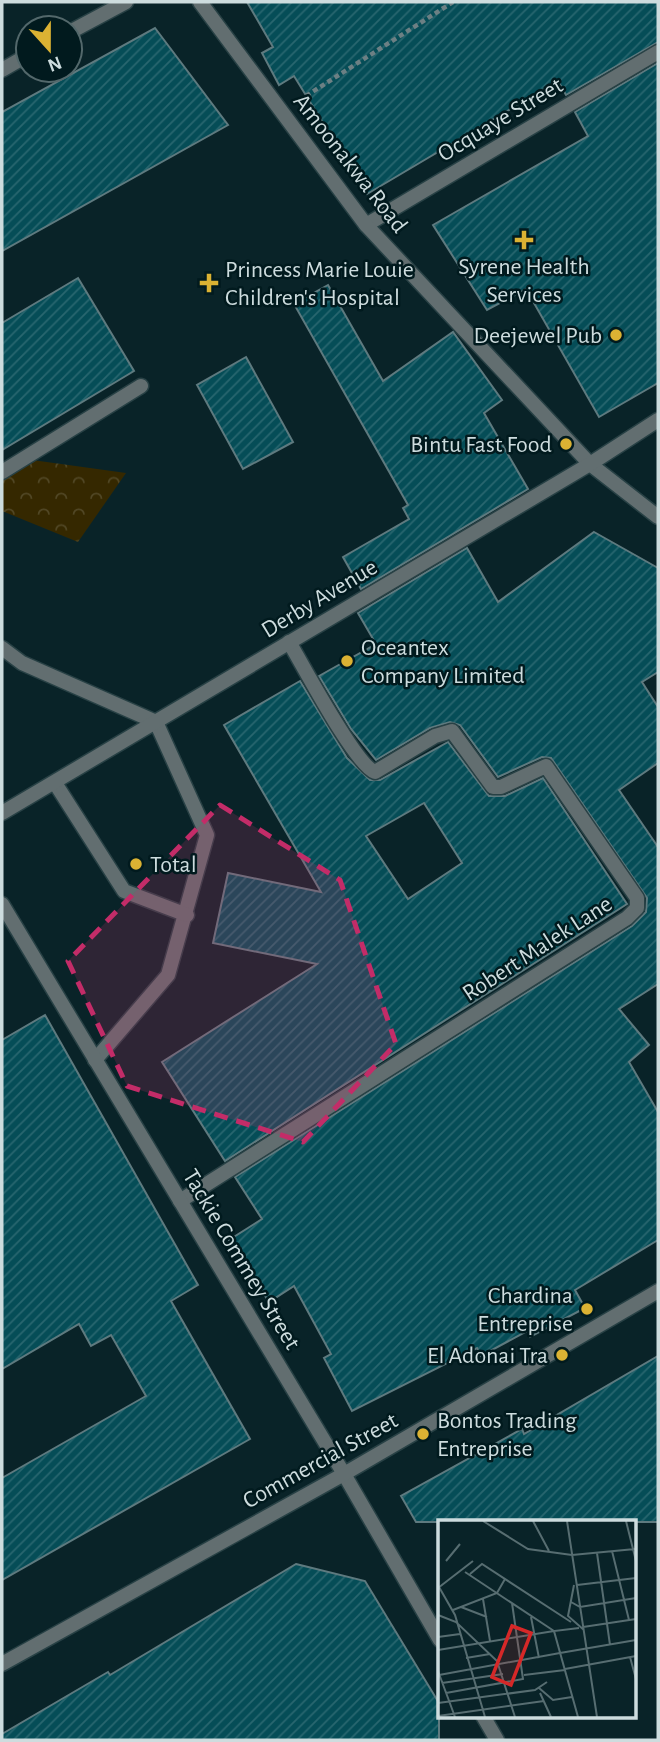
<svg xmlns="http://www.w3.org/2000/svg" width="660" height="1742" viewBox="0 0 660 1742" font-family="'Alegreya Sans',sans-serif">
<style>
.park{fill:url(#park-crowns)}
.building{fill:url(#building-hatch);stroke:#5e7a7f;stroke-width:2;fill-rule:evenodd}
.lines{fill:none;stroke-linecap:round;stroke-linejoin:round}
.service-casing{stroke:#284145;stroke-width:17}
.minor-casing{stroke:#284145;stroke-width:17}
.tertiary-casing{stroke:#284145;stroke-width:17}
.path{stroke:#6c8084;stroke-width:4.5;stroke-dasharray:5 3.5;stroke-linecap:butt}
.service{stroke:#626e70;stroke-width:14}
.minor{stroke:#626e70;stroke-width:14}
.tertiary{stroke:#626e70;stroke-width:14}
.marked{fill:#c32c68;fill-opacity:0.2;stroke:#c32c68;stroke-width:5;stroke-dasharray:14 9;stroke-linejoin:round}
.poi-dot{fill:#dbb233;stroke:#011a1e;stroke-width:2.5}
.labels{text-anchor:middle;stroke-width:5;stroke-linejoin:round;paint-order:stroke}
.street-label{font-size:24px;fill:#cddcde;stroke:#011a1e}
.poi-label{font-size:24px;fill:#cddcde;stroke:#011a1e;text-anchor:start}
.inset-road{fill:none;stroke:#576d71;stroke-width:2}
.view{fill:#d62828;fill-opacity:0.15;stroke:#d62828;stroke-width:3.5}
.inset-edge{fill:none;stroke:#cddcde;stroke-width:3.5}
</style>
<defs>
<pattern id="park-crowns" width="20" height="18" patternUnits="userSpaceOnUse" patternTransform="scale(1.75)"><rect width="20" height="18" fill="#352800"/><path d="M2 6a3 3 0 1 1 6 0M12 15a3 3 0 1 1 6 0" fill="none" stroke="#514725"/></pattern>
<pattern id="building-hatch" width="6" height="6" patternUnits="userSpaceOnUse" patternTransform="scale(1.75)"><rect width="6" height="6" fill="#054d57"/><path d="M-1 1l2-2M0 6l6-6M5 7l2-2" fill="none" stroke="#28666f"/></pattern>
</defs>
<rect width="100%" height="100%" fill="#092328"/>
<path class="park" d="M25,459L126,473L78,542L2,511V468Z"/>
<g class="building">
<path d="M247,2H658V42L566,95L558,81L367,194L294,76L279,85L262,53L273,47Z"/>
<path d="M155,28L228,125L2,251V112Z"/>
<path d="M658,63V383L599,417L526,289L487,310L433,225L588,136L575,112Z"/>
<path d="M78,278L134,371L2,450V323Z"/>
<path d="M328,285L383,381L453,332L502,400L484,413L528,489L361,589L343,557L409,519L403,508L408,505L294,304Z"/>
<path d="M246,357L293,442L243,469L197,385Z"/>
<path d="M594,532L658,568V672L642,682L658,707V763L619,790L658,847V984L619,1009L649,1045L629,1062L658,1112V1240L575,1290L585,1308L530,1337L527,1331L481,1356L477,1348L352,1411L324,1358L331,1354L294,1286L269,1302L229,1240L262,1219L235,1177L632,926L646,912L647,898L551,758L542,757L498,777L460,725L450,722L430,728L376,760L351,729L319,676L376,644L358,613L467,548L498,602Z"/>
<path d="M300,681L347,758L370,780H380L448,742L489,796H505L543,778L627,904L225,1161L162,1062L317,964L213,943L228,873L321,892L224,725ZM424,803L462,863L408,899L366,836Z"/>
<path d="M45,1015L198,1285L171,1301L250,1439L2,1580V1478L146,1396L111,1335L91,1346L79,1324L2,1369V1040Z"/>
<path d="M658,1356V1522H416L401,1496L522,1429L524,1434Z"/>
<path d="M296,1564L365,1581L439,1703V1740H2V1734L108,1672L110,1675Z"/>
</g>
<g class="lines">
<g class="service-casing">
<g id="service">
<path d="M2,472L141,386"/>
<path d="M2,648L22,663L156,722L207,835L168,975L95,1060"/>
<path d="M55,783L124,891L187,915"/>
<path d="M180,1201L627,918L637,908V898L546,766L501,787H493L452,731L435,736L375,772C355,765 303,665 289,642"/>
</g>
</g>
<g class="minor-casing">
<g id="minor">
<path d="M70,32L126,2"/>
<path d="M2,70L28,55"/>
<path d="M366,225L658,52"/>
<path d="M2,904L344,1474L440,1640"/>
<path d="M483,1716L497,1740"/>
</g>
</g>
<g class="tertiary-casing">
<g id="tertiary">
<path d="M200,2L366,225L590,464L658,517"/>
<path d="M2,813L590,464L658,420"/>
<path d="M2,1664L344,1474L658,1291"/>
</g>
</g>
<path class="path" d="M306,96L453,2"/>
<use href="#service" class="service"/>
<use href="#minor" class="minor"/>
<use href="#tertiary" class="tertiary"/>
</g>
<path class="marked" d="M220,805L340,880L396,1044L303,1142L127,1086L68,961Z"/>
<g class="poi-dot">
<path d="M520.5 229.5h7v7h7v7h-7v7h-7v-7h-7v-7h7z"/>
<path d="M205.5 272.5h7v7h7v7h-7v7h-7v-7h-7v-7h7z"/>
<circle cx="616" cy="335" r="7"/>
<circle cx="566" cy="444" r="7"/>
<circle cx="347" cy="661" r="7"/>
<circle cx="136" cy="864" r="7"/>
<circle cx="587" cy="1309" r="7"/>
<circle cx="562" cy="1355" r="7"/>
<circle cx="423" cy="1434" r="7"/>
</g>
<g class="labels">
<g class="street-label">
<text transform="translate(500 119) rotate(-31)" y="8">Ocquaye Street</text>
<text transform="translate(351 163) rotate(52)" y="8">Amoonakwa Road</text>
<text transform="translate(319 598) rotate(-31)" y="8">Derby Avenue</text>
<text transform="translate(537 948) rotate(-33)" y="8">Robert Malek Lane</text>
<text transform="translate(242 1259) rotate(59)" y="8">Tackie Commey Street</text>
<text transform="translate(320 1460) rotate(-29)" y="8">Commercial Street</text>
</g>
<g class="poi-label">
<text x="524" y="274" text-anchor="middle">Syrene Health<tspan x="524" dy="28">Services</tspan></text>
<text x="225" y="277">Princess Marie Louie<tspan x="225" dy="28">Children's Hospital</tspan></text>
<text x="602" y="343" text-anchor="end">Deejewel Pub</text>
<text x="552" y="452" text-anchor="end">Bintu Fast Food</text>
<text x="361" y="655">Oceantex<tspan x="361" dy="28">Company Limited</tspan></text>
<text x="150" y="872">Total</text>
<text x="573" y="1303" text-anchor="end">Chardina<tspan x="573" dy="28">Entreprise</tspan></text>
<text x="548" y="1363" text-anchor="end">El Adonai Tra</text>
<text x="437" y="1428">Bontos Trading<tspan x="437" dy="28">Entreprise</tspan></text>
</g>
</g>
<g transform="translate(438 1520)">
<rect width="198" height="198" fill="#092328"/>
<path class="inset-road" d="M45,1L90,29L134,35L197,29M95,1L111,31M129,1L159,197M188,1L198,41M174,31L191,100M159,33L172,125M8,41L22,24M27,52L116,111M32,54L44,44L133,102M136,65L130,96L146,110M139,65L198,58M1,67L17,95L47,197M0,68L35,41M45,79L52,121M133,82L142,87L198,78M23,87L49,97M15,90L59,73L67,59M0,95L18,102L59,141L77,197M93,97L101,138M145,107L198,99M0,117L22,114M0,130L116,111M122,133L198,120M192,137L198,159M28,138L52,134M127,149L198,136M0,151L17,197M1,155L122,133M86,155L127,150M4,163L65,154M101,168L115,180L134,177M8,173L85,159L74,83M102,173L113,197M0,183L97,170L109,162M0,196L106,181M140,197L116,111L141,108"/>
<path class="view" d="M74,106L93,113L73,165L54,157Z"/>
<rect width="198" height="198" class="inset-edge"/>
</g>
<rect width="660" height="1742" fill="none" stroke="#cddcde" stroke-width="7"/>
<g transform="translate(49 49) rotate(159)"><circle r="33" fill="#011a1e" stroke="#53686b" stroke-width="2"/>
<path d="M0-5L12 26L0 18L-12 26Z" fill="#dbb233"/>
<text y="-10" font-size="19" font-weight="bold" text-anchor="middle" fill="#cddcde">N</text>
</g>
</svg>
